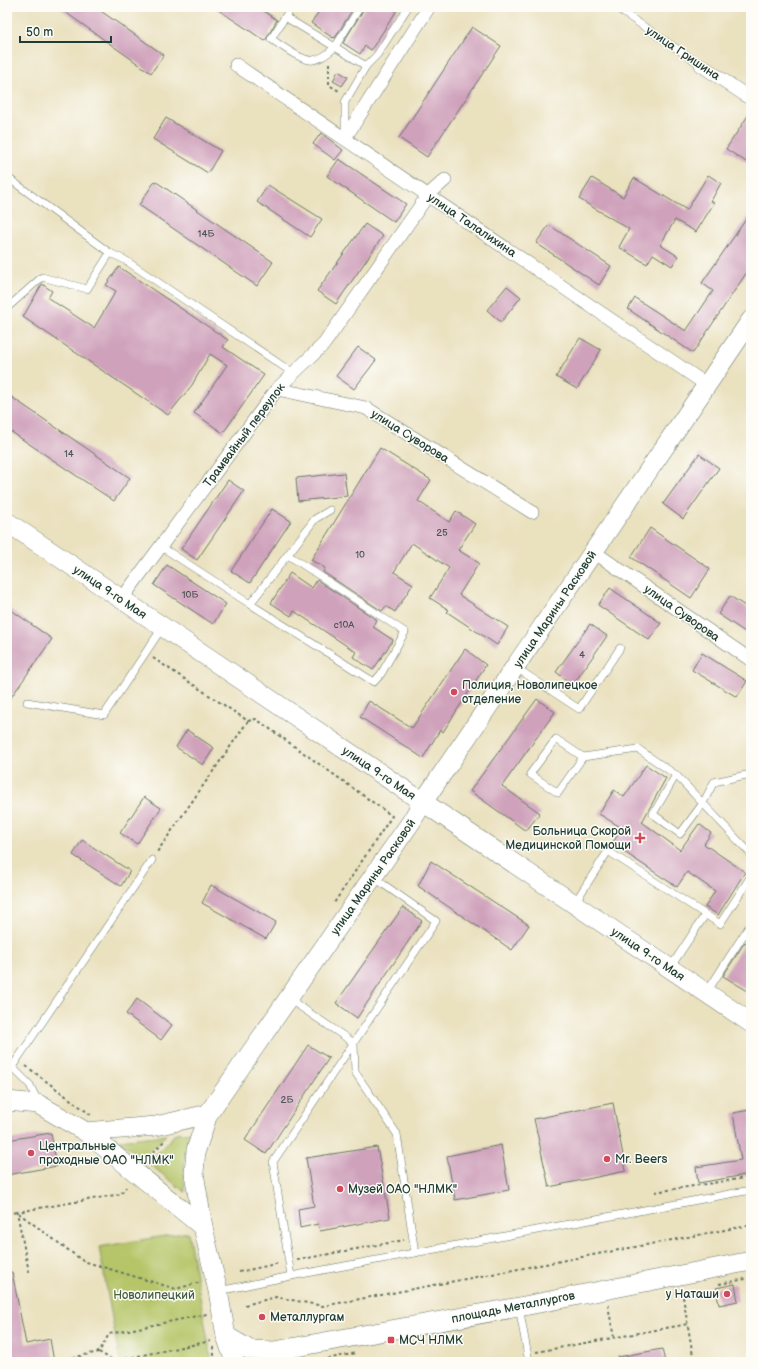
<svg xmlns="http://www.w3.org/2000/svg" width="758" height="1369" viewBox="0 0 758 1369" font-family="'Balsamiq Sans',sans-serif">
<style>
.green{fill:#b5c568;stroke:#6a814e}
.building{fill:#cfa1bb}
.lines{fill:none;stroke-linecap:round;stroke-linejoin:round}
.lane-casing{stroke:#667665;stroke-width:8}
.street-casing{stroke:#667665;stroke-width:14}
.secondary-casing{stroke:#667665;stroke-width:20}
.path{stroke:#667665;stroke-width:2;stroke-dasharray:3 3;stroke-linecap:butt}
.lane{stroke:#fff;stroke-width:7}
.street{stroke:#fff;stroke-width:13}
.secondary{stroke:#fff;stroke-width:19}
.poi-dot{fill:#d1495b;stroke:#fdfcf7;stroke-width:1.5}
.labels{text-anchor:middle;stroke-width:3;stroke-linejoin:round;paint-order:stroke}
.number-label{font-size:10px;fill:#4b5656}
.street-label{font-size:12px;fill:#1f3d34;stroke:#fdfcf7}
.poi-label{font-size:12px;fill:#1f3d34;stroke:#fdfcf7;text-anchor:start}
.park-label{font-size:12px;fill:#445f41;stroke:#fdfcf7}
</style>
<rect width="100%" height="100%" fill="#fdfcf7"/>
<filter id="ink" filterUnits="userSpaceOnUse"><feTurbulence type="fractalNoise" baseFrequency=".025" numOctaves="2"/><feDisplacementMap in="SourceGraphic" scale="8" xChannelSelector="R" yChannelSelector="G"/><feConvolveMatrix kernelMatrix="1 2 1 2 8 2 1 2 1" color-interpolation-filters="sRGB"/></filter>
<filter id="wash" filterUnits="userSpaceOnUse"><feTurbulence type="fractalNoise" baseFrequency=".012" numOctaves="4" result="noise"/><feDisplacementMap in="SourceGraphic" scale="16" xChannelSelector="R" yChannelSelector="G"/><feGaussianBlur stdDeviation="0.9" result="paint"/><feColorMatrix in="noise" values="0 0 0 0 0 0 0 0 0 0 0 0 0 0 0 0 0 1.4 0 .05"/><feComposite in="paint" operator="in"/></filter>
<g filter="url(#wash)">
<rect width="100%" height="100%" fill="#eae1bf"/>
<g class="green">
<path d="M193,1132C183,1151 184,1171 185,1192L148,1163L176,1133Z"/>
<path d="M166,1135L142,1159L119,1140Z"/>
<path d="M188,1232L212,1362H120L99,1247Z"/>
</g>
<g id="blocks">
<g class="building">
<path d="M58,7H95L164,55L151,73Z"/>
<path d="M214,7H258L277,20L265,41Z"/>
<path d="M322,7H354L335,38L334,37L333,38L311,23Z"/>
<path d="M365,7H399L371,50L365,46L360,54L343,43Z"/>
<path d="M472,27L501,46L427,157L399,138Z"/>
<path d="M338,71L348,77L342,86L333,81Z"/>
<path d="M751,111V165L726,149Z"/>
<path d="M166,118L221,151L208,173L153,139Z"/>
<path d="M321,133L343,150L335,160L313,144Z"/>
<path d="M339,159L406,204L394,222L327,176Z"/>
<path d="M708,175L721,183L711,201L714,203L696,232L675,220L660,245L678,256L672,266L653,254L647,264L619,247L629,229L579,199L592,178L623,197L634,178L687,210Z"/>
<path d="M155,181L273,262L257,286L139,205Z"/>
<path d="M268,185L322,219L310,237L257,202Z"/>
<path d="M751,212V266L693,353L628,309L635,298L686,331L713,291L702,283Z"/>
<path d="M365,224L383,236L336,304L317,291Z"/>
<path d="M549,225L611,266L599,285L536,243Z"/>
<path d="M119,267L228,340L223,347L264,375L223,433L194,413L227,365L210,354L192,385L168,415L23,317L42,284L52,291L48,298L94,328L116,291L106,285Z"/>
<path d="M507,286L521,297L501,322L487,310Z"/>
<path d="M580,338L601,350L577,389L556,377Z"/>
<path d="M358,347L376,360L354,389L336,376Z"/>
<path d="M7,394L130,478L114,501L7,429Z"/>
<path d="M380,448L431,480L418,501L449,522L456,511L475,524L458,550L479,563L459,595L508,627L497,645L447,612L449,610L430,598L449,568L412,543L394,572L413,584L395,612L386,606L382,611L323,572L325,568L311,560Z"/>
<path d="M699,454L719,468L683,519L663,504Z"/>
<path d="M344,473L347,496L298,501L296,478Z"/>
<path d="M228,480L244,491L197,560L181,549Z"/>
<path d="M272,509L291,521L250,583L231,571Z"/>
<path d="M650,528L710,569L691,598L631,557Z"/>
<path d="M167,565L226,604L213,624L154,585Z"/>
<path d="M290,573L312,588L317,580L377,620L373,627L393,640L373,670L353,657L356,652L294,611L291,616L271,603Z"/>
<path d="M610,588L661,623L649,640L598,605Z"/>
<path d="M730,596L751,610V636L718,614Z"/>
<path d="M7,607L52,639L7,703Z"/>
<path d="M590,624L607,636L573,685L556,672Z"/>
<path d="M465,649L486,665L443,732L440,730L423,758L360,717L369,701L412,728Z"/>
<path d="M702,653L747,681L737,697L692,670Z"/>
<path d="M537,699L555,712L502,786L540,813L526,831L470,791Z"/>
<path d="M187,730L214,748L203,765L176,747Z"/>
<path d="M646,765L666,778L642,822L680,850L699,824L711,833L704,844L745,872L718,915L705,907L715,891L687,872L677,887L612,844L622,828L599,814L614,790L624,797Z"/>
<path d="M144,797L161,808L137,844L120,833Z"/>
<path d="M82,840L130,871L121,886L73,855Z"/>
<path d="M431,861L529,925L512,950L418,886Z"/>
<path d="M211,885L276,922L266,939L202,903Z"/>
<path d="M403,907L422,921L357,1018L336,1003Z"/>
<path d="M745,942L751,945V993L723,976Z"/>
<path d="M137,999L172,1025L161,1040L126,1014Z"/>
<path d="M308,1045L329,1058L266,1154L245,1140Z"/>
<path d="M613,1103L626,1171L549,1187L534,1119Z"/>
<path d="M750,1110L751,1118V1174L698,1183L696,1167L741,1160L733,1113Z"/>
<path d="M51,1133L57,1166L7,1175V1140Z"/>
<path d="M501,1145L509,1190L455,1200L447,1156Z"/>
<path d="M377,1147L390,1218L320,1231L318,1224L300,1228L298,1209L314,1206L306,1158Z"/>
<path d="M7,1272H12L26,1344L50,1339L54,1362H7Z"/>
<path d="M735,1284L738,1301L719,1305L716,1288Z"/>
<path d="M662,1349L665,1362H619L618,1357Z"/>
</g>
</g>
</g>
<g filter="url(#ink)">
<use href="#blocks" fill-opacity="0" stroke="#667665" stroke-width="1"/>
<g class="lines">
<g class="lane-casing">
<g id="lane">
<path d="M291,7L285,17L335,47L360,7"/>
<path d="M615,7L701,65"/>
<path d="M285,17L271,39C281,45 302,62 313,60C322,59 329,53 335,47L366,66L345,102V134"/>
<path d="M366,66L377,55L408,7"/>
<path d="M7,177L110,253L125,260L293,373"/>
<path d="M7,308L42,277L87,289L110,253"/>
<path d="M160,546L250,604L315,519L330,510"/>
<path d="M250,604L374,682L381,674L405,632L288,555"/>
<path d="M515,667L579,709L620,648"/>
<path d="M27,702L104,715L162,628"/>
<path d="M583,757L558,793L530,774L556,739L583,757L638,749L676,775L751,854"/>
<path d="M676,775L653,814L680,834L703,803L714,782L751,774"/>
<path d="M574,904L608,851L720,924L751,876"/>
<path d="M670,968L705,915"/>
<path d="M707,992L748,928L751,930"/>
<path d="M289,999L354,1043L355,1072L397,1134L415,1253"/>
<path d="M7,1062L30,1085L38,1102"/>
<path d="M12,1067L152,860"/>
<path d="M291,1276L273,1162L436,921L373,877"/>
<path d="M219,1291L291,1276L751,1190"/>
<path d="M519,1307L529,1362"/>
</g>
</g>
<g class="street-casing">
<g id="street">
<path d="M236,65L707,385"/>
<path d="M701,65L751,99"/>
<path d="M345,138L429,7"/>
<path d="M277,389L366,408L532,512"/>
<path d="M594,552L751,660"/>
<path d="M121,600L277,389L324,344L428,195L445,180"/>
</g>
</g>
<g class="secondary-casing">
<g id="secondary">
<path d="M7,522L751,1023"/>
<path d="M7,1101L38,1104L86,1132L203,1227"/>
<path d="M86,1132L156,1126L208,1114"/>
<path d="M226,1336L250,1350L274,1351L519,1307L751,1261"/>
<path d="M235,1362L226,1336L218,1291L203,1227L194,1173L196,1150L208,1114L411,822L423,802L751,320"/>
</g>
</g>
<g class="path">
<path d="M329,63V85L341,92"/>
<path d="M153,658L248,721L157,852"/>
<path d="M248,721L256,719L392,816L334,903"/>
<path d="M26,1066L91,1115"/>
<path d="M145,1161L165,1140"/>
<path d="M655,1192L751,1177"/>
<path d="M7,1214L17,1212L83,1261L176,1289L201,1282"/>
<path d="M297,1260L404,1240"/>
<path d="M29,1272L17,1212L121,1194L126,1187"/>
<path d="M239,1272L280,1263"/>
<path d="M719,1284L751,1278"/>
<path d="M682,1291L694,1362"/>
<path d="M245,1305L276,1297L323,1306L751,1225"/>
<path d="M608,1305L614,1338"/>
<path d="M213,1347L215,1362"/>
<path d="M99,1352L114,1361L211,1341"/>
<path d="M536,1352L688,1324"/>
<path d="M61,1360L99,1352L109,1334L207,1314"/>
<path d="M310,1362L357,1353"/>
</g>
<use href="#lane" class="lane"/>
<use href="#street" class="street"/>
<use href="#secondary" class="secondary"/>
</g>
</g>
<g class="poi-dot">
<circle cx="454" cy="692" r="4"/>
<path d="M638 832h4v4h4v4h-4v4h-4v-4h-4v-4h4z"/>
<circle cx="31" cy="1153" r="4"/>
<circle cx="607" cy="1159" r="4"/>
<circle cx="340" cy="1189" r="4"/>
<circle cx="727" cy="1294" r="4"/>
<circle cx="262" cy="1317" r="4"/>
<rect x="387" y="1336" width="8" height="8" rx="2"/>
</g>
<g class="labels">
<g class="number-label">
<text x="206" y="237">14Б</text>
<text x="69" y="457">14</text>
<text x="442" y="536">25</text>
<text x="360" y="558">10</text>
<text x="190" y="598">10Б</text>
<text x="344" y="628">с10А</text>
<text x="582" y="658">4</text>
<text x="287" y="1103">2Б</text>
</g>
<g class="street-label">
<text transform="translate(683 53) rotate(34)" y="4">улица Гришина</text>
<text transform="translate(472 225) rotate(34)" y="4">улица Талалихина</text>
<text transform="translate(244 435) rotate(-53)" y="4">Трамвайный переулок</text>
<text transform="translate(410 436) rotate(32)" y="4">улица Суворова</text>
<text transform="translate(110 592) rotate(34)" y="4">улица 9-го Мая</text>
<text transform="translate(555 609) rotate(-56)" y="4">улица Марины Расковой</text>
<text transform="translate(682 613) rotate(35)" y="4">улица Суворова</text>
<text transform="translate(379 773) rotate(34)" y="4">улица 9-го Мая</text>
<text transform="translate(373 877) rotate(-55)" y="4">улица Марины Расковой</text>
<text transform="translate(648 954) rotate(34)" y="4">улица 9-го Мая</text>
<text transform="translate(513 1307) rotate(-11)" y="4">площадь Металлургов</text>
</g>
<g class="poi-label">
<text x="462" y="689">Полиция, Новолипецкое<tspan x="462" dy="14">отделение</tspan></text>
<text x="631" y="835" text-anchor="end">Больница Скорой<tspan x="631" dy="14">Медицинской Помощи</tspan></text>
<text x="39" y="1150">Центральные<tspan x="39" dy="14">проходные ОАО "НЛМК"</tspan></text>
<text x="615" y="1163">Mr. Beers</text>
<text x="348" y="1193">Музей ОАО "НЛМК"</text>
<text x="719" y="1298" text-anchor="end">у Наташи</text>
<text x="270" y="1321">Металлургам</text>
<text x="399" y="1344">МСЧ НЛМК</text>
</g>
<g class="park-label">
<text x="154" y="1299">Новолипецкий</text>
</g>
</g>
<rect width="758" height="1369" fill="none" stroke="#fdfcf7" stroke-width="24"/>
<path d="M20 36v6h91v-6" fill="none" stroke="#1f3d34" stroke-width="2"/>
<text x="26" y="36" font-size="12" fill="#1f3d34" stroke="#fdfcf7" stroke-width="3" paint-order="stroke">50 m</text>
</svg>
